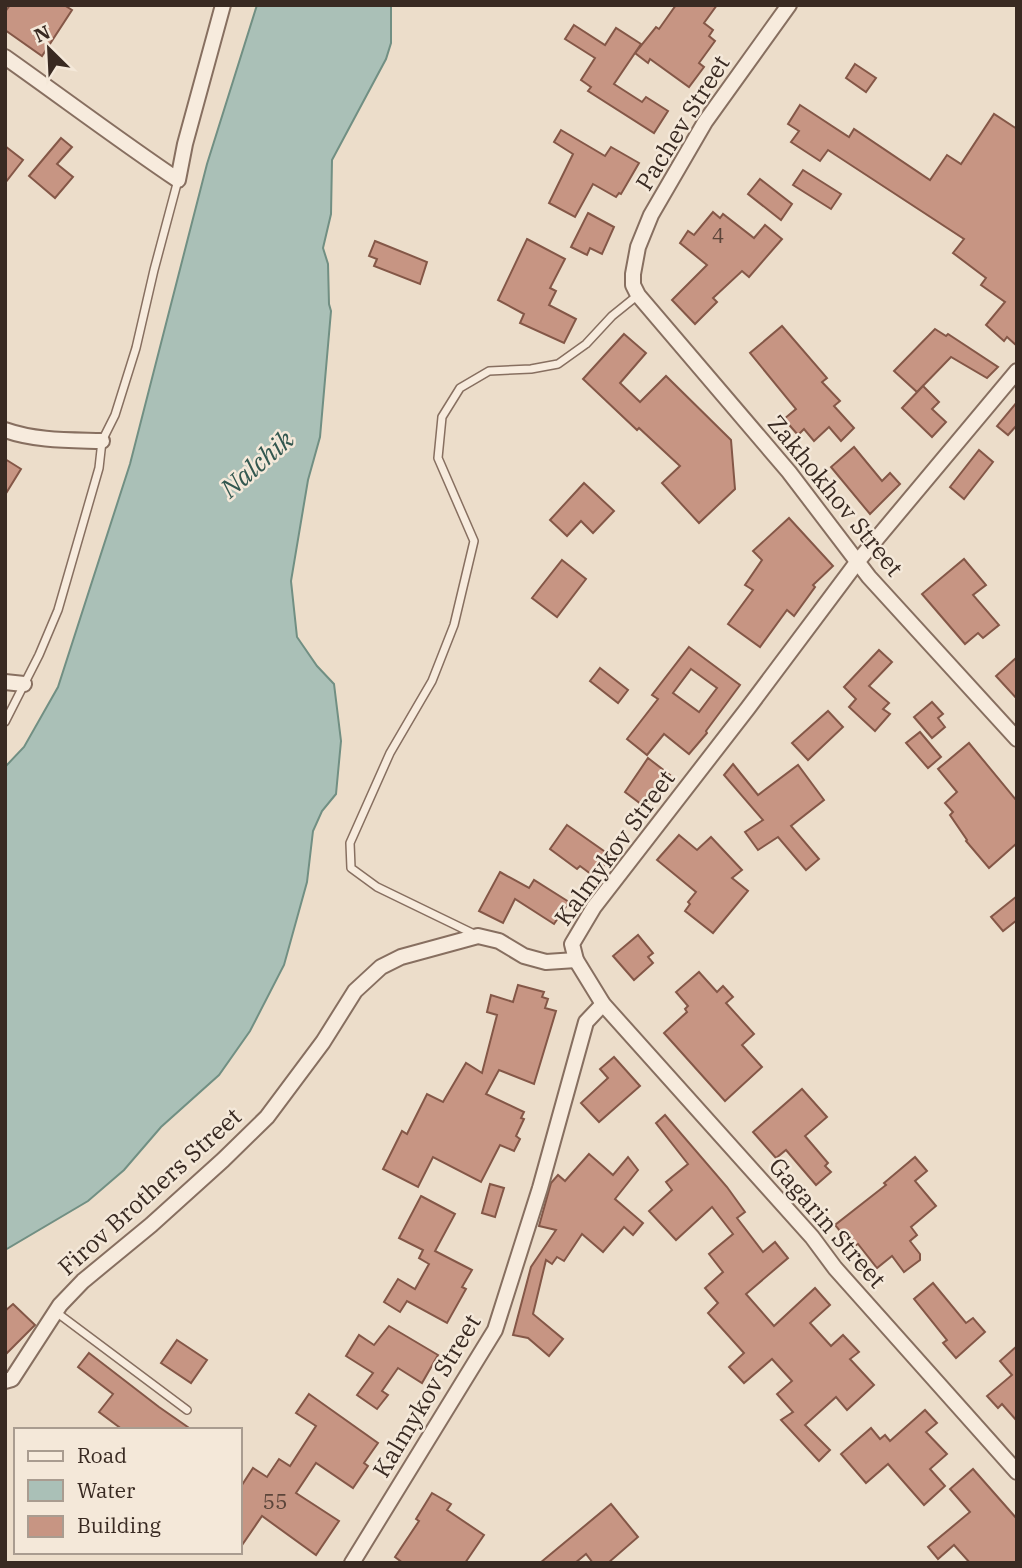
<svg xmlns="http://www.w3.org/2000/svg" width="1022" height="1568" viewBox="0 0 1022 1568" font-family="'IBM Plex Serif',serif">
<style>
.water{fill:#aac0b7;stroke:#718f83;stroke-width:2}
.building{fill:#c79583;stroke:#845747;stroke-width:2;fill-rule:evenodd}
.lines{fill:none;stroke-linecap:round;stroke-linejoin:round}
.lane-casing{stroke:#876f60;stroke-width:10}
.street-casing{stroke:#876f60;stroke-width:18}
.lane{stroke:#f7ebdd;stroke-width:7}
.street{stroke:#f7ebdd;stroke-width:14}
.labels{text-anchor:middle;stroke-width:5;stroke-linejoin:round;paint-order:stroke}
.number-label{font-size:21px;fill:#5c453a}
.street-label{font-size:24px;fill:#392a22;stroke:#f4e8d9}
.water-label{font-size:26px;font-style:italic;fill:#32574f;stroke:#f4e8d9}
</style>
<rect width="100%" height="100%" fill="#ecddca"/>
<path class="water" d="M257,5H391V43L386,59L332,160L331,214L323,248L328,264L329,304L331,311L320,437L308,480L291,581L297,637L317,666L334,684L341,741L336,794L322,811L313,831L307,882L284,965L250,1031L219,1075L161,1127L124,1170L88,1201L5,1250V767L24,747L58,687L130,464L207,164Z"/>
<g class="building">
<path d="M10,5H64L72,10L42,56L5,30V12Z"/>
<path d="M676,5H717L704,23L713,30L709,36L715,41L699,63L704,67L689,87L650,59L648,63L635,53L656,27L659,29Z"/>
<path d="M574,25L605,45L616,28L641,44L614,84L642,102L646,97L668,111L654,133L588,91L591,87L581,80L595,58L565,39Z"/>
<path d="M855,64L876,78L866,92L846,78Z"/>
<path d="M800,105L849,137L854,129L930,180L947,155L961,164L994,114L1017,129V346L1007,337L1004,341L986,325L1005,302L981,285L986,278L953,253L964,239L828,150L820,161L791,142L799,131L788,124Z"/>
<path d="M561,130L605,156L611,147L639,163L621,194L619,193L616,197L593,184L575,217L549,203L573,154L554,142Z"/>
<path d="M61,138L72,147L57,164L73,177L55,198L29,176Z"/>
<path d="M5,146L23,160L5,183Z"/>
<path d="M803,170L841,194L831,209L793,185Z"/>
<path d="M760,179L792,204L781,220L748,194Z"/>
<path d="M713,212L720,218L723,214L754,238L765,225L782,239L749,277L742,271L713,298L717,302L695,324L672,300L707,265L680,243L688,231L694,235Z"/>
<path d="M588,213L614,227L602,254L590,248L587,255L571,247Z"/>
<path d="M527,239L565,259L550,288L556,291L549,305L576,319L564,343L520,323L524,314L498,300Z"/>
<path d="M375,241L427,262L420,284L374,266L377,259L369,256Z"/>
<path d="M782,326L827,378L822,382L840,401L834,406L854,428L841,441L829,427L814,441L804,429L798,435L784,419L796,409L750,353Z"/>
<path d="M935,329L946,336L948,334L998,367L987,378L951,357L917,392L894,371Z"/>
<path d="M624,334L646,353L620,383L640,402L666,376L731,440L735,489L699,523L662,483L680,466L639,428L637,430L583,379Z"/>
<path d="M923,386L939,402L932,409L946,422L932,437L902,408Z"/>
<path d="M1017,402V425L1008,435L997,426Z"/>
<path d="M854,447L882,481L890,473L900,484L870,514L831,467Z"/>
<path d="M979,450L993,462L964,499L950,487Z"/>
<path d="M5,459L21,469L5,495Z"/>
<path d="M584,483L614,511L593,533L581,521L567,536L550,520Z"/>
<path d="M789,518L833,566L813,585L815,587L794,616L787,610L760,647L728,624L753,590L745,585L762,560L753,551Z"/>
<path d="M964,559L986,585L973,595L999,625L983,638L978,633L965,644L922,594Z"/>
<path d="M562,560L586,579L557,617L532,598Z"/>
<path d="M689,647L740,685L706,731L707,733L689,754L664,734L647,755L627,739L658,699L652,695ZM691,669L717,688L699,712L673,693Z"/>
<path d="M879,650L892,662L869,686L889,703L883,709L890,714L875,731L849,707L856,699L844,687Z"/>
<path d="M1017,657V699L996,676Z"/>
<path d="M600,668L628,690L618,703L590,681Z"/>
<path d="M932,702L943,714L938,718L945,727L932,738L914,717Z"/>
<path d="M828,711L843,727L808,760L792,743Z"/>
<path d="M920,732L941,757L928,768L906,743Z"/>
<path d="M969,743L1017,801V843L989,868L966,841L967,840L950,815L953,812L945,803L957,792L938,769Z"/>
<path d="M648,758L670,775L645,807L625,792Z"/>
<path d="M733,764L758,795L798,765L824,800L791,826L819,859L806,870L778,837L758,850L745,832L763,820L724,775Z"/>
<path d="M567,825L611,856L595,877L580,866L577,869L550,849Z"/>
<path d="M679,835L697,850L711,837L742,870L732,878L748,891L713,933L685,911L690,904L688,902L696,892L657,860Z"/>
<path d="M500,872L529,888L534,880L569,902L554,924L515,899L503,923L479,911Z"/>
<path d="M1017,896V920L1003,931L991,917Z"/>
<path d="M638,935L653,953L648,957L653,963L634,980L613,956Z"/>
<path d="M699,972L717,992L723,986L733,997L726,1003L754,1034L742,1045L762,1067L725,1101L664,1033L687,1012L685,1009L688,1006L676,992Z"/>
<path d="M518,985L544,992L542,997L548,999L545,1008L556,1011L534,1084L499,1070L486,1094L524,1112L521,1118L524,1119L516,1136L520,1139L514,1151L500,1145L481,1182L433,1157L418,1187L383,1169L402,1131L407,1134L427,1094L443,1102L466,1063L482,1073L497,1015L487,1012L491,995L513,1002Z"/>
<path d="M614,1057L640,1086L599,1122L581,1103L608,1078L600,1069Z"/>
<path d="M802,1089L827,1117L805,1136L828,1163L825,1166L831,1172L816,1185L786,1150L776,1158L753,1132Z"/>
<path d="M665,1115L727,1187L745,1212L737,1218L763,1252L775,1242L788,1258L746,1294L774,1326L815,1288L830,1305L810,1323L831,1346L843,1335L859,1352L850,1359L874,1385L847,1410L836,1397L805,1425L830,1450L819,1461L781,1420L793,1412L777,1394L792,1381L772,1359L744,1383L729,1367L744,1353L708,1313L718,1303L705,1288L723,1272L709,1254L733,1234L712,1207L676,1240L649,1211L672,1190L666,1182L688,1164L656,1123Z"/>
<path d="M589,1154L613,1175L628,1157L638,1170L615,1199L643,1223L633,1235L624,1227L603,1252L582,1234L564,1261L557,1257L552,1264L546,1260L533,1314L563,1339L549,1356L528,1338L513,1335L531,1267L556,1230L539,1226L551,1183L558,1175L565,1181Z"/>
<path d="M915,1157L927,1171L915,1181L936,1206L911,1227L917,1235L910,1241L920,1254V1260L904,1272L892,1256L877,1268L858,1244L853,1247L835,1225L886,1185L884,1183Z"/>
<path d="M490,1184L504,1188L495,1217L482,1213Z"/>
<path d="M421,1196L455,1214L435,1251L472,1270L462,1287L466,1289L447,1323L407,1301L400,1312L384,1302L398,1279L415,1289L429,1264L419,1258L423,1250L399,1238Z"/>
<path d="M933,1283L966,1323L973,1318L985,1332L956,1358L943,1343L947,1340L914,1299Z"/>
<path d="M13,1304L35,1325L5,1355V1311Z"/>
<path d="M389,1326L438,1355L422,1383L398,1368L382,1391L388,1395L377,1409L357,1395L373,1373L346,1356L359,1335L374,1345Z"/>
<path d="M177,1340L207,1360L191,1383L161,1363Z"/>
<path d="M1017,1346V1421L1002,1404L998,1408L987,1396L1012,1375L1000,1361Z"/>
<path d="M89,1353L159,1407L192,1430H123L99,1412L113,1394L78,1367Z"/>
<path d="M309,1394L378,1443L364,1463L368,1466L353,1488L316,1463L296,1493L339,1521L316,1555L262,1516L240,1548V1488L253,1468L267,1477L279,1459L290,1466L316,1426L296,1413Z"/>
<path d="M925,1410L937,1423L926,1432L947,1454L930,1469L945,1486L924,1505L888,1464L866,1483L841,1454L871,1428L880,1439L885,1435L890,1441Z"/>
<path d="M973,1469L1017,1519V1563H970L954,1545L938,1559L928,1547L970,1512L950,1489Z"/>
<path d="M432,1493L451,1504L447,1510L484,1535L465,1563H403L395,1557L419,1521L416,1519Z"/>
<path d="M611,1504L638,1537L608,1563H593L586,1554L575,1563H540Z"/>
</g>
<g class="lines">
<g class="lane-casing">
<g id="lane">
<path d="M5,722L39,655L58,610L99,468L102,441L115,415L136,348L154,270L178,180"/>
<path d="M474,934L377,887L351,868L350,843L390,753L432,681L454,625L474,541L438,458L442,417L460,388L489,371L531,369L558,364L586,344L612,316L638,295"/>
<path d="M56,1312L187,1410"/>
</g>
</g>
<g class="street-casing">
<g id="street">
<path d="M789,5L705,122L651,215L638,247L633,274V285L638,295L789,472L869,577L1017,739"/>
<path d="M5,57C63,98 120,141 178,180L185,144L223,5"/>
<path d="M1017,371L858,561L748,708L594,907L572,944L576,960L603,1004L812,1237L835,1268L1017,1472"/>
<path d="M5,430C36,441 69,440 102,441"/>
<path d="M5,682L24,684"/>
<path d="M5,1381L12,1379L60,1305L83,1281L151,1225L223,1160L267,1117L323,1042L355,991L381,967L401,957L478,936L499,941L524,956L546,962L576,960"/>
<path d="M352,1563L495,1330L540,1188L586,1022L603,1004"/>
</g>
</g>
<use href="#lane" class="lane"/>
<use href="#street" class="street"/>
</g>
<g class="labels">
<g class="number-label">
<text x="718" y="243">4</text>
<text x="275" y="1509">55</text>
</g>
<g class="street-label">
<text transform="translate(683 123) rotate(-58)" y="8">Pachev Street</text>
<text transform="translate(835 496) rotate(51)" y="8">Zakhokhov Street</text>
<text transform="translate(615 848) rotate(-54)" y="8">Kalmykov Street</text>
<text transform="translate(150 1192) rotate(-42)" y="8">Firov Brothers Street</text>
<text transform="translate(827 1223) rotate(49)" y="8">Gagarin Street</text>
<text transform="translate(427 1396) rotate(-59)" y="8">Kalmykov Street</text>
</g>
<g class="water-label">
<text transform="translate(257 464) rotate(-41)" y="9">Nalchik</text>
</g>
</g>
<rect width="1022" height="1568" fill="none" stroke="#392a22" stroke-width="14"/>
<rect x="14" y="1428" width="228" height="126" fill="#f4e8d9" stroke="#a99c90" stroke-width="2"/>
<rect x="28" y="1451" width="35" height="10" fill="#f7ebdd" stroke="#a99c90" stroke-width="2"/>
<text x="77" y="1463" font-size="21" fill="#392a22">Road</text>
<rect x="28" y="1480" width="35" height="21" fill="#aac0b7" stroke="#a99c90" stroke-width="2"/>
<text x="77" y="1498" font-size="21" fill="#392a22">Water</text>
<rect x="28" y="1516" width="35" height="21" fill="#c79583" stroke="#a99c90" stroke-width="2"/>
<text x="77" y="1533" font-size="21" fill="#392a22">Building</text>
<g transform="translate(49 49) rotate(336)" stroke="#f4e8d9" stroke-width="5" paint-order="stroke">
<path d="M0-5L12 26L0 18L-12 26Z" fill="#392a22"/>
<text y="-10" font-size="19" font-weight="bold" text-anchor="middle" fill="#392a22">N</text>
</g>
</svg>
